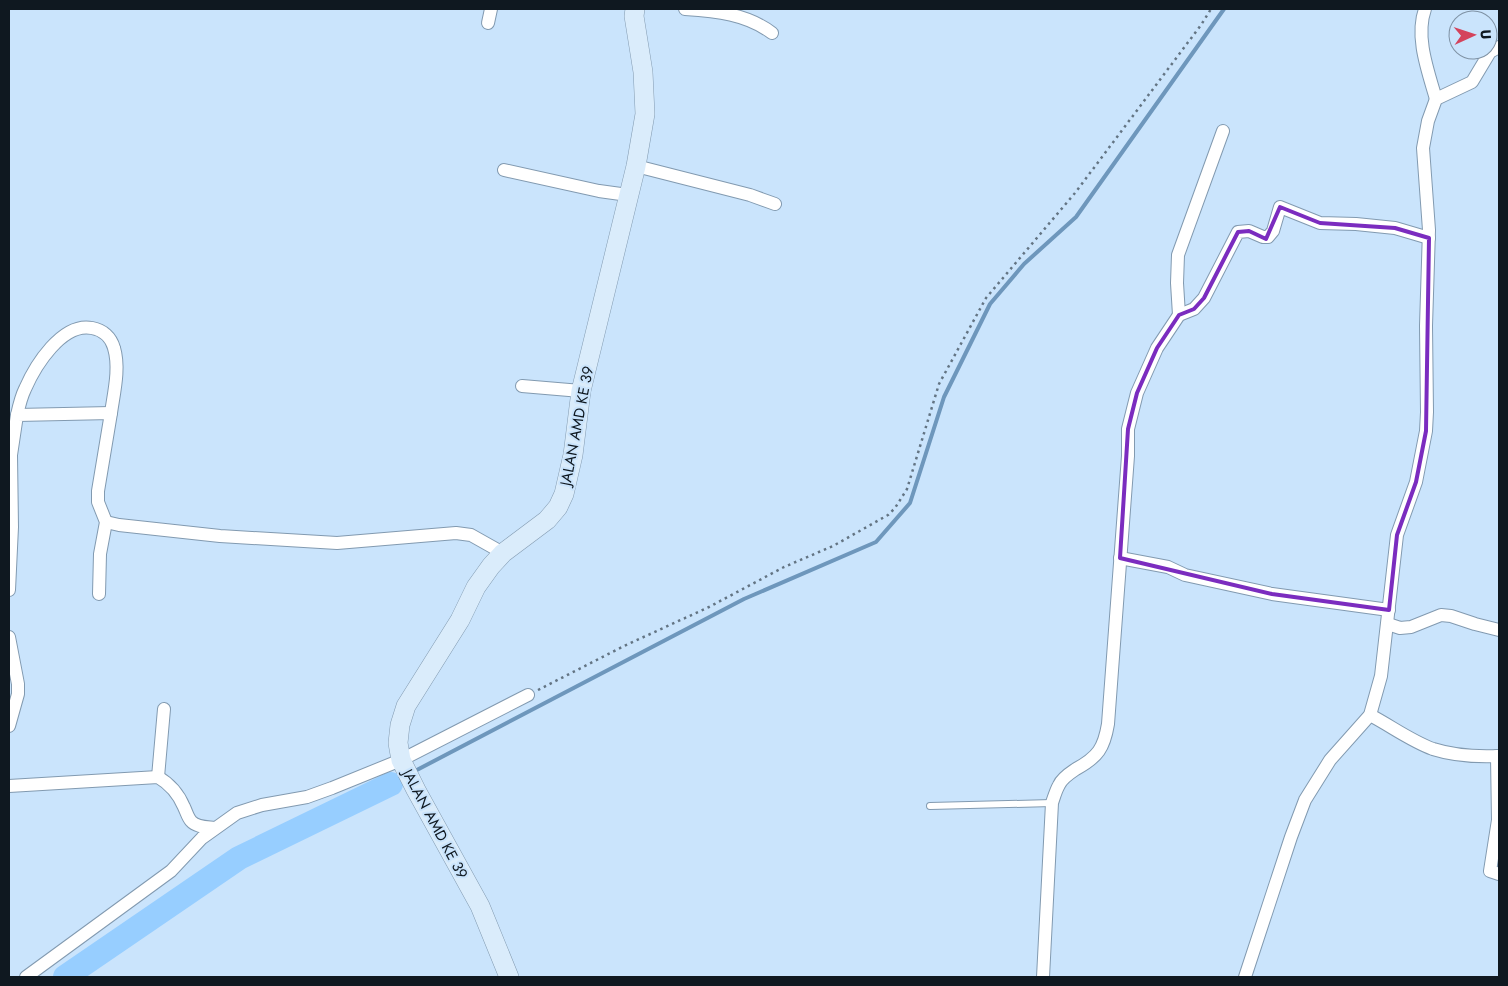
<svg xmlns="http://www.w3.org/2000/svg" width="1508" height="986" viewBox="0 0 1508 986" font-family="Jost,sans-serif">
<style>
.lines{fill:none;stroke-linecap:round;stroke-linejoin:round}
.stream{stroke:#6e97bc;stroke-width:4}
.river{stroke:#97ceff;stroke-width:24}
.lane-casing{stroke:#829ab0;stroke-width:8}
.street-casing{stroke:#829ab0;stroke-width:14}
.secondary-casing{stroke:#829ab0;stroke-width:20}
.path{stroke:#637483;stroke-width:2.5;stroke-dasharray:2.5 4;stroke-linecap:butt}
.lane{stroke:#fff;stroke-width:6}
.street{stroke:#fff;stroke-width:12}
.secondary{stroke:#daecfb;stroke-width:19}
.marked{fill:none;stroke:#7b2cbf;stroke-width:4;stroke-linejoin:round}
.labels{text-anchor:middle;stroke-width:4;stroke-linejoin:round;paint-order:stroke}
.street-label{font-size:15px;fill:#0f1820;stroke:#cae4fc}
</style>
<rect width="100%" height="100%" fill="#cae4fc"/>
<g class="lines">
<g class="stream">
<path d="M413,772L744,599L876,542L910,503L944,397L990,304L1024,264L1076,217L1224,9"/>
<path d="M391,784L404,777"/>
</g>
<path class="river" d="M65,977L239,858L391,784"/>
<g class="lane-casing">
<path id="lane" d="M930,806L1052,803"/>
</g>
<g class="street-casing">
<g id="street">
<path d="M685,9C716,11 747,14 772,33"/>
<path d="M1425,9C1415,37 1428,71 1436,99"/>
<path d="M488,23L491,9"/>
<path d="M636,166L750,195L775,204"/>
<path d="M504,170L599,191L628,195"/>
<path d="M1179,315L1177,283L1178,255L1223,131"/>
<path d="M522,386L581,391"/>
<path d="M17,415C19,406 21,397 25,389C35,366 62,322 92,328C103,330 111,337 114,348C120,368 114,392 111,413"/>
<path d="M106,522L119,525L220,536L337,543L456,533L471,535L503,553"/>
<path d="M1120,558L1168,567L1185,575L1272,594L1389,610"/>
<path d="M9,590L12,527L11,455L17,415L111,413L98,491V502L106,522L100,554L99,594"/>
<path d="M1388,624L1400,628L1411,627L1441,615L1451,616L1475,624L1499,630"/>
<path d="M9,637L18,684V694L9,726"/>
<path d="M1370,715C1391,726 1411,741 1433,749C1455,756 1477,757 1499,756"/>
<path d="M1497,756L1498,820L1490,871L1499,874"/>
<path d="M158,777L164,709"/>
<path d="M9,786L158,777C170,784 179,795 184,807C186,811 188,818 191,821C196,827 207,827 214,828"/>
<path d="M26,977L171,871L202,838L237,813L262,805L307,797L332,788L401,760L528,695"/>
<path d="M1043,977L1052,803C1054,797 1056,790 1059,785C1062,778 1070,773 1076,769C1098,757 1104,748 1108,724L1128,456V429L1137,393L1157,348L1179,315L1194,309L1204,298L1238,232L1249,231L1263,237H1268L1273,231L1280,207L1320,223L1356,224L1395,228L1429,238"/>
<path d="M1245,977L1291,837L1305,800L1330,760L1370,715L1381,676L1397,535L1416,482L1426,431L1427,412L1426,326L1429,230L1423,148L1428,121L1436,99L1472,82L1490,52L1499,47"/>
</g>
</g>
<g class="secondary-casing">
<path id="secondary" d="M509,977L480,906L416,790L401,760L398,743L400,725L406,706L460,620L476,587L491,566L503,553L547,520L558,507L564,494L573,455L581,391L636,166L645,114L643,72L634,16L635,9"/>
</g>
<path class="path" d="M538,690L624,646L709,607L784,567L833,546L888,515L895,508L907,489L939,384L986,298L1075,193L1201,25L1211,9"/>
<use href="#lane" class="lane"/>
<use href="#street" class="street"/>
<use href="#secondary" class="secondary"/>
</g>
<path class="marked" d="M1280,207L1320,223L1395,228L1429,238L1426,431L1416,482L1397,535L1389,610L1272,594L1120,558L1128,429L1137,393L1157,348L1179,315L1194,309L1204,298L1238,232L1249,231L1266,239Z"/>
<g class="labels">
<g class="street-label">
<text transform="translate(577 426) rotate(-79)" y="5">JALAN AMD KE 39</text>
<text transform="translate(435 824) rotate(62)" y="5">JALAN AMD KE 39</text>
</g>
</g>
<rect width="1508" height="986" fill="none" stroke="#0f1820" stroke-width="20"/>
<g transform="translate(1473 35) rotate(87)"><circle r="24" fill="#cae4fc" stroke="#7f92a4"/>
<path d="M0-4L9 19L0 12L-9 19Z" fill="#d4435c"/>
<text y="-8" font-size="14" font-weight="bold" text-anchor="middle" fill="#0f1820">U</text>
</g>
</svg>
